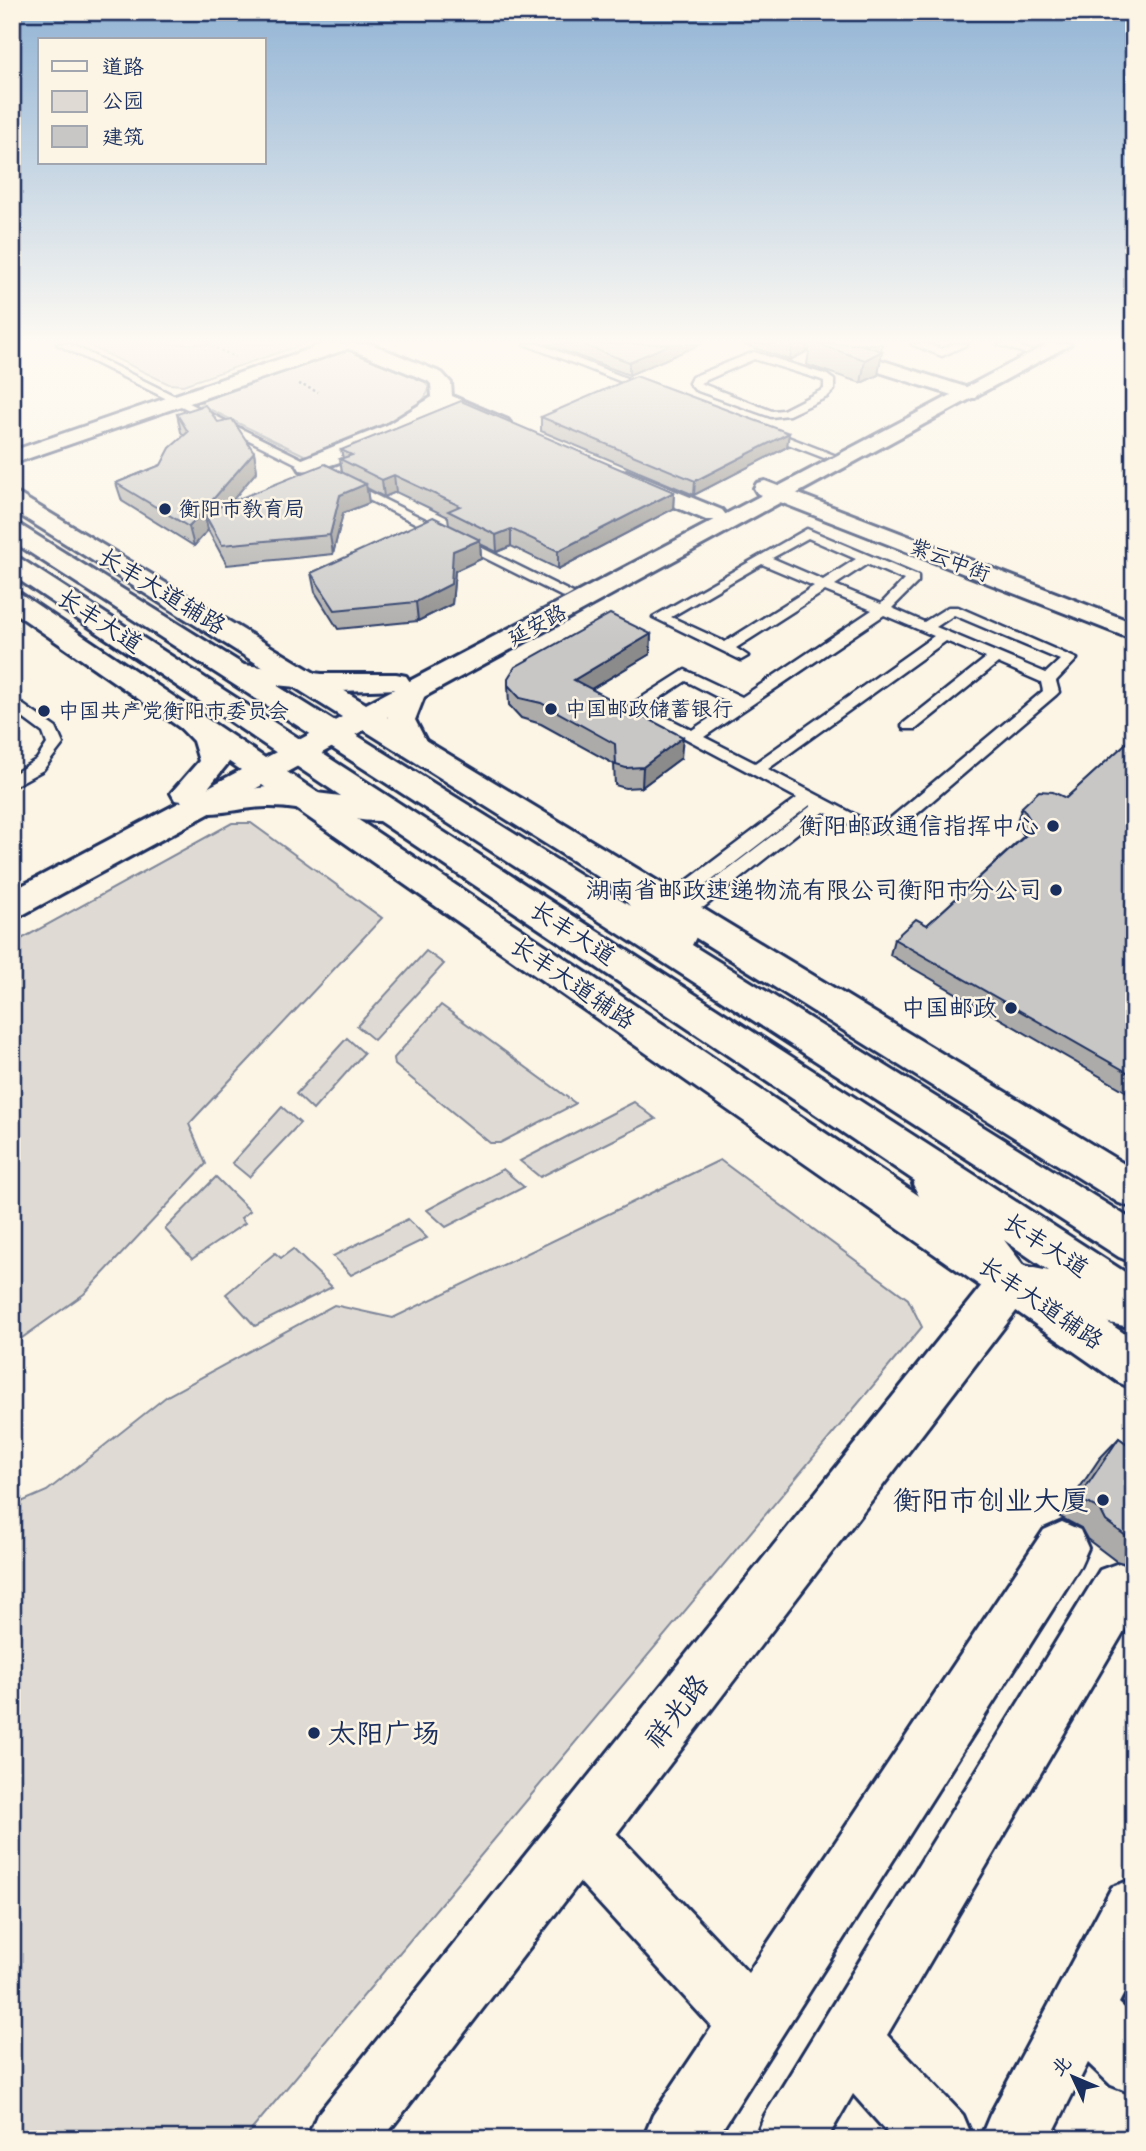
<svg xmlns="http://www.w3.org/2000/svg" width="1146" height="2151" viewBox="0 0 1146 2151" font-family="Delius,'LXGW WenKai TC',sans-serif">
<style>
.green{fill:#dfdbd4;stroke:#7d8599;stroke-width:2}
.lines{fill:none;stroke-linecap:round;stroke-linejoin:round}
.service-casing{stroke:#1b2f5e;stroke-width:5}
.minor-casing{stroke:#1b2f5e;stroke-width:6}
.tertiary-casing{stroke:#1b2f5e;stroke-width:6}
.secondary-casing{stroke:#1b2f5e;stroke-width:6}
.primary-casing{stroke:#1b2f5e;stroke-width:6}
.path{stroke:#1b2f5e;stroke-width:2.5;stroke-dasharray:2.5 2.5;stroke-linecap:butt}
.service{fill:#fcf5e5;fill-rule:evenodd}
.minor{fill:#fcf5e5;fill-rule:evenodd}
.tertiary{fill:#fcf5e5;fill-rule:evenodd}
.secondary{fill:#fcf5e5;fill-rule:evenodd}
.primary{fill:#fcf5e5;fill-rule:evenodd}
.wall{fill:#acabaa;stroke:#1b2f5e;stroke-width:2}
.shaded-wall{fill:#8c8b8b;stroke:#1b2f5e;stroke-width:2}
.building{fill:#c8c7c6;stroke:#1b2f5e;stroke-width:2}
.poi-dot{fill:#1b2f5e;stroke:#fcf5e5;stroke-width:2.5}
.labels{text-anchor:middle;stroke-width:5;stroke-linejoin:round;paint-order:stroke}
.far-poi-label{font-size:21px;fill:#1b2f5e;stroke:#fcf5e5;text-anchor:start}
.far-street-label{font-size:21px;fill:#1b2f5e;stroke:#fcf5e5}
.street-label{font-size:24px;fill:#1b2f5e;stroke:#fcf5e5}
.poi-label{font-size:24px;fill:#1b2f5e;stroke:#fcf5e5;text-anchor:end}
.near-poi-label{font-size:28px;fill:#1b2f5e;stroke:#fcf5e5;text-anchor:end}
.near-street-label{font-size:28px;fill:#1b2f5e;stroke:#fcf5e5}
</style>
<rect width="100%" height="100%" fill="#fcf5e5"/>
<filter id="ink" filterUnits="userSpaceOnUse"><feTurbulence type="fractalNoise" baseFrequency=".0143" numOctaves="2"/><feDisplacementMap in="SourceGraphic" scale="14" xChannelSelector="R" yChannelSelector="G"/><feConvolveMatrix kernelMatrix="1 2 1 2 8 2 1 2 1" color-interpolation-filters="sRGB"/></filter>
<g filter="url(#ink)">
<g class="green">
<path d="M86,344H304L183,385L169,384Z"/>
<path d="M351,349L424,379L429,389C419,421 344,442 314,455H304L201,405L203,399Z"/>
<path d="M232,823H251L382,918L189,1124L206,1164L84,1294L12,1345V944Z"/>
<path d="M426,951L444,964L374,1040L357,1026Z"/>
<path d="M441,1005L575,1103V1104L500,1143H490L395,1065L394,1058Z"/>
<path d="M347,1038L364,1053L313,1110L296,1094Z"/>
<path d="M634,1102L656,1119L540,1177L520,1161Z"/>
<path d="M282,1107L300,1123L249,1177L232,1163Z"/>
<path d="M720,1160L908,1299L922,1327L244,2139H12V1506L47,1491L167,1396L334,1305L393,1318Z"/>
<path d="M503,1169L524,1187L446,1227L427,1210Z"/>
<path d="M216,1177L250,1211L241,1218L245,1223L192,1259L165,1229Z"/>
<path d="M408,1219L427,1238L351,1275L333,1256Z"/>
<path d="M293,1249L332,1287L255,1326L226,1294L275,1253L281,1258Z"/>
</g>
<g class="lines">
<g class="service-casing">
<g id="service">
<path d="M57,344H70L573,593L566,597L561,596Z"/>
<path d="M524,344H539L657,390L648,392Z"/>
<path d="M911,344H926L942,349L954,344H968L942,356Z"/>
<path d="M998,344H1014L1031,351L1026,354Z"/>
<path d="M754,352L827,375L834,380V390L827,397L789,415L771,417L695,390L689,383L692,377ZM754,359L819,379L824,381V389L783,410L772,411L700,383Z"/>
<path d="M757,428H765L834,455L824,458L757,432Z"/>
<path d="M807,529L918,576V582L892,608L924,622L948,607H958L1077,659L1056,681L1059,692L1056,695L897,831L864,832L824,812L704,907L675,914L668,912L666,908L676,889L797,798L627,707L685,670L742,697L872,610L825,591L736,648L748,656L741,660L653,617ZM808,538L856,559L823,580L772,558ZM762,564L814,586L725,642L671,617ZM867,564L904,580L881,604L835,585ZM884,615L934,636L755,763L704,737ZM954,615L1060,660L1046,673L936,627ZM946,641L986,658L904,723L902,726L904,729H916L998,663L1041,682L1043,691L887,821H867L768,769ZM686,681L731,704L692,730L646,707ZM810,805L811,806L689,899L690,897Z"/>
<path d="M12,697L56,728L63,744L43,770L12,787V775L37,759L47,744L43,733L12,710Z"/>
</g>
</g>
<g class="minor-casing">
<g id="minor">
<path d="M345,344H371L442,373L451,383L452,396L508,420L511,424L508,428H494L444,407C422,425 326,476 300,470L297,465L300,460L387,425L432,397L431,384L428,381L347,348Z"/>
<path d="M801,344H830L975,390L978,394L975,398H961L803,348Z"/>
<path d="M627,471L722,510L726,515L722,520H706L619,483L616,478L619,473Z"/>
<path d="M1062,1522L1080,1530L1088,1548L1080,1566L716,2139H643L653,2115L712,2027L557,1857L548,1836L557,1815L578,1806L599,1815L748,1973L1044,1530Z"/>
<path d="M1119,1563L1134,1569V1614L887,2035L963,2115L973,2139H893L853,2094L827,2139H755L765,2115L1100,1570Z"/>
<path d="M1134,1879V1974L1119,2003L1134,2017V2094L1111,2085L1088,2063L1050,2139H980L990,2115L1112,1887Z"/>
</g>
</g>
<g class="tertiary-casing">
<g id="tertiary">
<path d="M324,344H352L350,348L12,464V451Z"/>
<path d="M765,481L1134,623V640L757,493L754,488L757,483Z"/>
<path d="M1011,1263L1027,1269L1033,1283L1027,1297L383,2139H307L317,2115L995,1269Z"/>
</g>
</g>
<g class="secondary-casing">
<path id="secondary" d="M1048,344H1071L387,717L1134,1170V1208L1119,1203L364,730L287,772L1134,1340V1389L1118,1382L262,785L24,914L12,918V891L241,770L12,611V591L21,594L265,758L342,717L12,510V493L20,495L366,704Z"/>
</g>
<g class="primary-casing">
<g id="primary">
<path d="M12,523L20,525L244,665L322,674H396L406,676L410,682L408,685L422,686L426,692L415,720L429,747L424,753L414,756L404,753C385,726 381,719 400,689L340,691L276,685L630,906L601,873L606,865L618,862L630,865L691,928L696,937L692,945L1134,1221V1263L1119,1257L12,541Z"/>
<path d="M12,557L21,559L1134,1278V1323L1124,1326L1011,1303L995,1297L919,1196L913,1184L915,1181L379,821C342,821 305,806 267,807C242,807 216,817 192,811L189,802L175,800L171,793L199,761L193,741L170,717L174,711C205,703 221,737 229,762L202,795L267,787L341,796L12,575ZM1004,1240L1049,1271L1024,1266Z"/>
</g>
</g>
<g class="path">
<path d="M207,344L235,357"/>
<path d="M299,384L318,392"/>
</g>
<use href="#service" class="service"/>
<use href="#minor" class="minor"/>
<use href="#tertiary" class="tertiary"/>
<use href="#secondary" class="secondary"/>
<use href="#primary" class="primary"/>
</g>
<g class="wall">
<path d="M546,344H701L629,375Z"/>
<path d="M743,344H807L806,352L790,360Z"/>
<path d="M810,344H882L878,375L861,383L807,365Z"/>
<path d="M177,414L218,422L254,452L257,471L231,502L342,472L340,459L343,458L341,450L674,492L673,509L558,569L511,546L497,552L480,544L481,559L455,571L452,604L418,621L338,629L315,592L311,573L449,525L448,517L396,492L384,497L367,488L369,503L343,513L333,554L227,565L208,530L194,546L122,501L116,483L161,465L184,436L181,432Z"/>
<path d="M541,417L787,447L694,495L541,431Z"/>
<path d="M651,634L650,654L592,689L681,758L642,787L625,788L615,785L614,764L541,724L521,718L509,705L508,685Z"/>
<path d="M1134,736V1096L890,955L894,939L927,925L1024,836L1016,823L1022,807L1066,798Z"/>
<path d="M1119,1438L1134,1449V1566L1116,1561L1087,1539L1081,1528L1060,1517L1100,1458Z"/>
<path d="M1134,1980V2013L1122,2002Z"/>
</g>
<g class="shaded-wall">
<path d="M671,344H701L629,375V362Z"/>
<path d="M797,344H807L806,352L790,360L792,346Z"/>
<path d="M882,351L878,375L861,383L865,360Z"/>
<path d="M789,433L787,447L694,495L695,481Z"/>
<path d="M254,452L257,471L211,526L204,513L208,530L194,546L189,527Z"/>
<path d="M394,475L396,492L384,497L382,480Z"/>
<path d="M366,484L369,503L343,513L333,554L330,535L340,495Z"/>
<path d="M674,492L673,509L558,569V551Z"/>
<path d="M511,529V546L497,552L496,535Z"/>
<path d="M480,540L481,559L455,571L452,604L418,621L416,602L453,551Z"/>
<path d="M651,634L650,654L574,699V680Z"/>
<path d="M683,737L681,758L642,787L643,767Z"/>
</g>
<g class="building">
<path d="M581,344H671L629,362Z"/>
<path d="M818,344H859L882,351L865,360Z"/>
<path d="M636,376L789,433L695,481L541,417Z"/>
<path d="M461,401L674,492L558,551L511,529L496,535L448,511L460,506L394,475L382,480L340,459L352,455L341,450Z"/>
<path d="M205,405L218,422L232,419L254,452L189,527L116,483L161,465L170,448L188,432L177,414Z"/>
<path d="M325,464L366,484L340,495L330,535L222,545L204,513Z"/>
<path d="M433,517L480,540L453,551L451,584L416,602L335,610L311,573Z"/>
<path d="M610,614L651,634L574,680L683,737L643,767L626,768L616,765L615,744L541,703L520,698L508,685V678L515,667Z"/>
<path d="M1134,736V1076L894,939L916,919L927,925L1035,827L1022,807L1039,791L1053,792L1066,798Z"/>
<path d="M1119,1438L1134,1449V1542L1106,1521L1100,1509L1078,1499Z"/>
</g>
</g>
<linearGradient id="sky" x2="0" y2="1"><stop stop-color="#92b4d5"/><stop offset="0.53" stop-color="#fefaf3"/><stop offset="1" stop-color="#fefaf3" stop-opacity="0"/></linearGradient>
<rect width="1146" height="645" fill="url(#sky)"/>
<g class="poi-dot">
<circle cx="165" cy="509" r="7"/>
<circle cx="551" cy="709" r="7"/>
<circle cx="44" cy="711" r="7"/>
<circle cx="1053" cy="826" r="7"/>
<circle cx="1056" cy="890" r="7"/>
<circle cx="1011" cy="1008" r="7"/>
<circle cx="1103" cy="1500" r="7"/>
<circle cx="314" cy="1733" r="7"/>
</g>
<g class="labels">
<g class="far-poi-label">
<text x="179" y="516">衡阳市教育局</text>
<text x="565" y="716">中国邮政储蓄银行</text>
<text x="58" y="718">中国共产党衡阳市委员会</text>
</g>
<g class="far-street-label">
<text transform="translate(950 560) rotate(21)" y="7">紫云中街</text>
<text transform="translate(537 625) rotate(-28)" y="7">延安路</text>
</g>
<g class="street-label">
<text transform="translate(162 591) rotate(31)" y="8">长丰大道辅路</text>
<text transform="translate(100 621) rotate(33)" y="8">长丰大道</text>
<text transform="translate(573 933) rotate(33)" y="8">长丰大道</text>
<text transform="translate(573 983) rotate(34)" y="8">长丰大道辅路</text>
<text transform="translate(1046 1245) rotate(33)" y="8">长丰大道</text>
<text transform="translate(1041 1303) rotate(34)" y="8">长丰大道辅路</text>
</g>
<g class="poi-label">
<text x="1039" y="834">衡阳邮政通信指挥中心</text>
<text x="1042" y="898">湖南省邮政速递物流有限公司衡阳市分公司</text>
<text x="997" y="1016">中国邮政</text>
</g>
<g class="near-poi-label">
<text x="1089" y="1510">衡阳市创业大厦</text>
<text x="328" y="1743" text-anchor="start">太阳广场</text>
</g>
<g class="near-street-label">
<text transform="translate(676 1711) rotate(-52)" y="10">祥光路</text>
</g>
</g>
<rect width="1146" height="2151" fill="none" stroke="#fcf5e5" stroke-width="42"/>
<rect x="21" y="21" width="1104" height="2109" fill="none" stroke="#1b2f5e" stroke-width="2.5" filter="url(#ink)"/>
<rect x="38" y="38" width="228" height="126" fill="#fcf5e5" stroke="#a2a6af" stroke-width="2"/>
<rect x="52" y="61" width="35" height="10" fill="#fcf5e5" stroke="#a2a6af" stroke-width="2"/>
<text x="102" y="74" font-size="21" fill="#1b2f5e">道路</text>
<rect x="52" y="91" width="35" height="21" fill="#dfdbd4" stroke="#a2a6af" stroke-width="2"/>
<text x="102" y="108" font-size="21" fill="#1b2f5e">公园</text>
<rect x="52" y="126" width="35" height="21" fill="#c8c7c6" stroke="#a2a6af" stroke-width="2"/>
<text x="102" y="144" font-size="21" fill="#1b2f5e">建筑</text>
<g transform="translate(1073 2077) rotate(314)" stroke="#fcf5e5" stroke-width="5" paint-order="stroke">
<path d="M0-5L12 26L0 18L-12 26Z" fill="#1b2f5e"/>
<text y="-10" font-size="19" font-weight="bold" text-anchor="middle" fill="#1b2f5e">北</text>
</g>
</svg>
